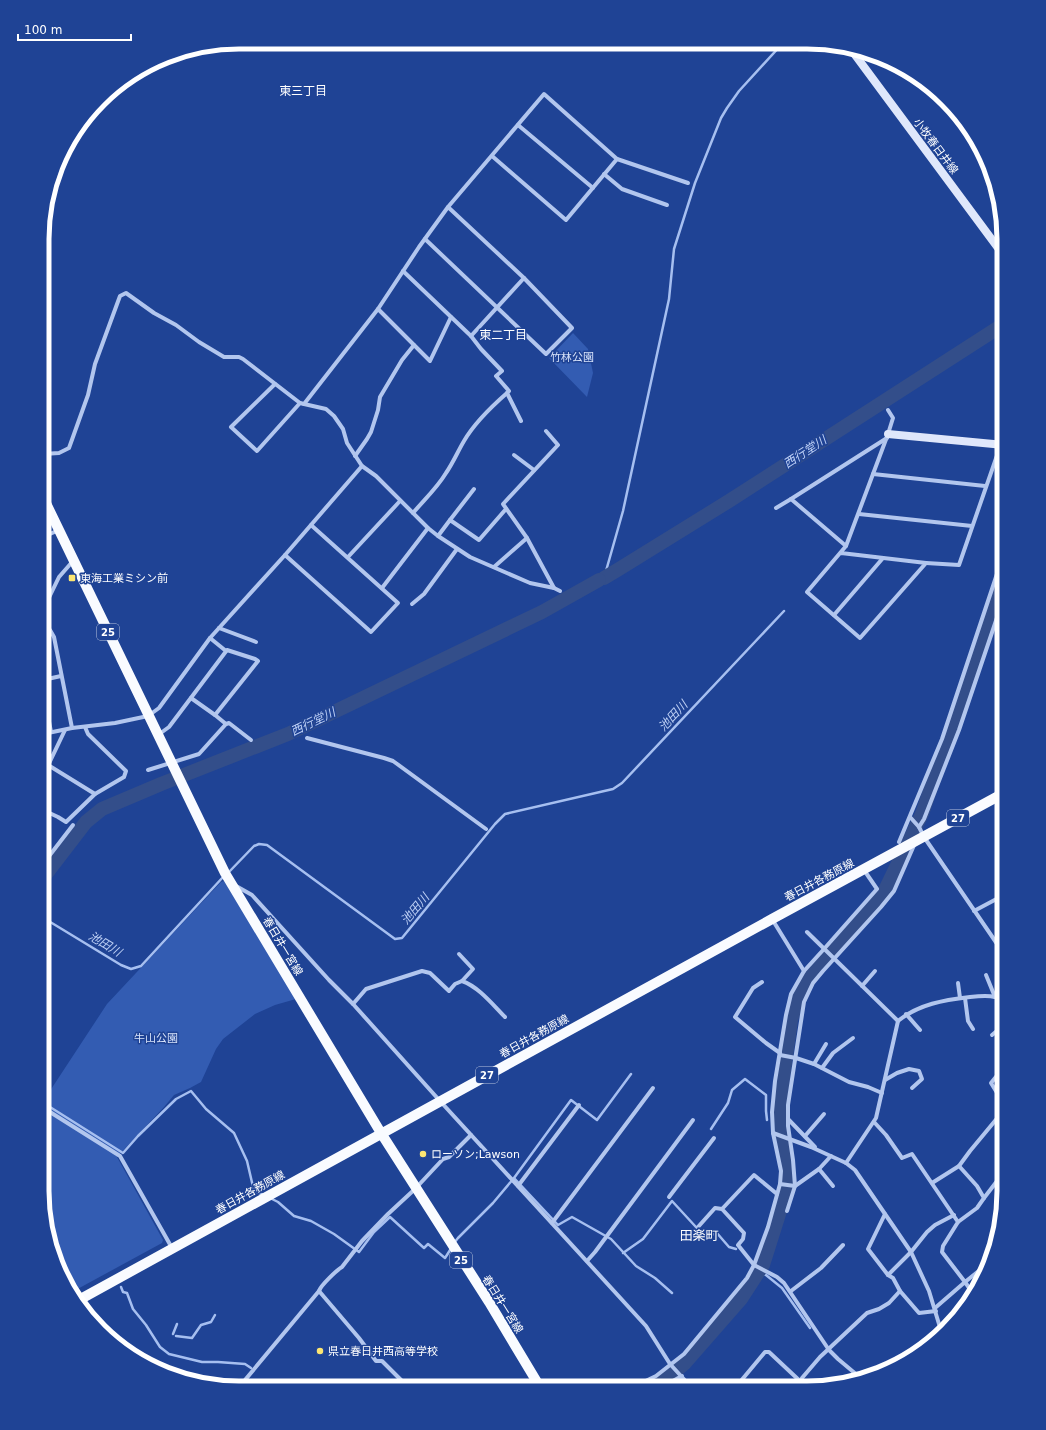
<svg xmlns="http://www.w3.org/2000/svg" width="1046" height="1430" viewBox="0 0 1046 1430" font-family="'DejaVu Sans','Noto Sans JP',sans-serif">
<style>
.green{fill:#335cb2}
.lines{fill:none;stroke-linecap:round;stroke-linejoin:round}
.stream{stroke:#a6bff0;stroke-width:2.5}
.river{stroke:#334e8a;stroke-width:14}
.street{stroke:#b2c6ee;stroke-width:4}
.secondary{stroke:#dfe7fb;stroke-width:8}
.primary{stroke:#f9fbff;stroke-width:10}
.poi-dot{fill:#fce672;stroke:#1f4395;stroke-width:1.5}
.labels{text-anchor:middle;stroke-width:3;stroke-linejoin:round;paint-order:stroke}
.shield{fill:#1f4395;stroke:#bcc7df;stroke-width:1}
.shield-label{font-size:10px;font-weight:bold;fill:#fff}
.street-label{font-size:11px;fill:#fff;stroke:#1f4395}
.park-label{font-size:11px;fill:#d8e3fa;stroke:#1f4395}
.poi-label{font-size:11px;fill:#fff;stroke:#1f4395;text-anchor:start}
.neighbourhood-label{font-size:12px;fill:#fff;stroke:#1f4395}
.water-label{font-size:12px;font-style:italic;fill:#bed0f5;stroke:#1f4395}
.quarter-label{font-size:13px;fill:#fff;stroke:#1f4395}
.rim{fill:none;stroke:#fff;stroke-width:5}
</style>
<rect width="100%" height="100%" fill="#1f4395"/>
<g class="green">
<path d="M573,333L588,349L593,373L587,397L549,358Z"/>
<path d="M224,881L296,999L275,1005L255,1014L223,1039L216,1049L201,1082L190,1088L174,1095L164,1107L117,1157L163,1240L162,1243L72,1292L62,1279L49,1242L42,1192V1103L107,1004L221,882Z"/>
</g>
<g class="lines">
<g class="stream">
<path d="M599,580L604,578L623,511L669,299L674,249L695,183L721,118L727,108L739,91L782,44"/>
<path d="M228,873L254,846L259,844L267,845L395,939L402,938L495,824L505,814L613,789L622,783L784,611"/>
<path d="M42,917L121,965L131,969L141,966L224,876"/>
<path d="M42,1102L123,1153L138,1136L176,1099L191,1091L206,1109L234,1133L247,1161L254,1191L264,1195"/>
<path d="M711,1129L728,1103L732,1090L745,1079L766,1095V1111L767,1120"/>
<path d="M514,1178L558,1225L572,1217L611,1239L636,1266L655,1278L672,1293"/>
<path d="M270,1198L278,1202L294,1216L311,1221L334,1234L359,1252L374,1232L390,1217L424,1248L428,1244L445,1258L452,1247"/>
<path d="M454,1243L458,1238L493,1203L514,1178L571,1100L597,1120L631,1074"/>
<path d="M623,1253L643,1239L672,1201L707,1239L716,1232L729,1247L736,1249"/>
<path d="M758,1273L766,1275L782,1288L810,1328"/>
<path d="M121,1287L123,1292L127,1293L133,1309L146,1325L160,1347L169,1354L202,1362H218L245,1364L251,1368"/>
<path d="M173,1334L177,1324"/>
<path d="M176,1336L192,1338L201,1325L211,1322L215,1315"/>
</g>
<g class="river">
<path d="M604,578L619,569L729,501L1004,324"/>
<path d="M43,878L86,822L102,809L161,784L288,734L542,612L599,580"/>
<path d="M647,1388L667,1378L685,1363L741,1299L763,1265L787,1189L788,1175L779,1108L791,1020L798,998L807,980L864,917L884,892L922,814L1004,575"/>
</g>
<g class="street">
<path d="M518,125L593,188"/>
<path d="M617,159L688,183"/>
<path d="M604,174L622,189L667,205"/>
<path d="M425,239L546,354L572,328L524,278L448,207"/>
<path d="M403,271L471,336L481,349L502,371L496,376L509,391L507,393L521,421"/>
<path d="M378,309L430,361L451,317"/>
<path d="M471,336L524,278"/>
<path d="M275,384L231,427L257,451L300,403"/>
<path d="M304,404L326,409L334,416L343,429L347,443L362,466L376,476L428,528L438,536L470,557L530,583L554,588L560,591"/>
<path d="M546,431L558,445L503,504L527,538L554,588"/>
<path d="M43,454L59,453L69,448L88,395L95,364L120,296L126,293L154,313L176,325L199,342L224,357H239L243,359L300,403L304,404L378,309L419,247L448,207L544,94L617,159L566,220L492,156"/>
<path d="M514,455L534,470"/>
<path d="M355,456L367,439L371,432L378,410L380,397L402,360L414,345"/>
<path d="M873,474L985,486"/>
<path d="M776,508L791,499"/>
<path d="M413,513C424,500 437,488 446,473C453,463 458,451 464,441C475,422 491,407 507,393"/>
<path d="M859,514L972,526"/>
<path d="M450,520L474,489"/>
<path d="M438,536L450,520L479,540L506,509"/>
<path d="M43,537L59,530"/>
<path d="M846,546L791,499L887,438"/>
<path d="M841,553L926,563L860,638L807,592L846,546L888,434L893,418L888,410"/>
<path d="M285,555L371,632L398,603L311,525"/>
<path d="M348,557L400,501"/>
<path d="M926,563L959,565L1001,444"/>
<path d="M494,567L527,538"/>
<path d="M382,588L428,528"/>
<path d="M412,604L424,594L457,549"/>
<path d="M44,608L59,577L73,561"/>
<path d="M834,615L883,558"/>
<path d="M219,628L256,642"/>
<path d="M43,630H50L54,637L72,728"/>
<path d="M210,638L226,651"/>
<path d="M43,680L61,676"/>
<path d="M43,691L51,732"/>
<path d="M191,698L215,715"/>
<path d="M226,724L229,723L251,740"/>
<path d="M43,734L72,728L115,723L148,716L159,708L210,638L285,555L362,466"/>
<path d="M307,738L384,758L393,761L486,829"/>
<path d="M48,765L95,794"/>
<path d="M148,770L199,754L226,724L215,715L258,661L255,659L227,650L169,727L158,735"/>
<path d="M43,776L65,730"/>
<path d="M43,810L58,817L66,822L95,794L124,777L126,771L88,734L85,727"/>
<path d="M910,817L919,827L924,837L1004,954"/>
<path d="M919,827L924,819L959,730L1004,597"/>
<path d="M899,842L942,739L1004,553"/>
<path d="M43,864L73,825"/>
<path d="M236,886L252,895L329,980L353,1004L440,1101L646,1326L670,1364L692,1388"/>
<path d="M974,911L1004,895"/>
<path d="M772,919L804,971"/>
<path d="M807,932L898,1021"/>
<path d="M459,954L473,969L462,981"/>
<path d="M986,975L995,997"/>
<path d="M762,982L753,988L735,1017L766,1043L780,1053"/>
<path d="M958,983L960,998"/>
<path d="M862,986L875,971"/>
<path d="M965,998L968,1021L973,1029"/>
<path d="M353,1004L366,989L422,971L430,973L449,991L455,984L462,981C479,987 493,1005 505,1017"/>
<path d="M906,1014L920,1030"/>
<path d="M992,1035L1004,1025"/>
<path d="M780,1055L796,1058L814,1064L849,1082L868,1087L882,1093"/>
<path d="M814,1064L826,1044"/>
<path d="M822,1068L833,1053L853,1038"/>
<path d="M885,1080L897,1073L909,1069L919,1071L922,1079L912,1088"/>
<path d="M1004,1104L991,1083L1004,1067"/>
<path d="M42,1107L120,1156L172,1248"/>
<path d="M788,1119L815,1147"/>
<path d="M874,1122L886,1135L902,1158L912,1154L958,1222L943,1246L942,1252L965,1282L990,1262"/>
<path d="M773,1133L811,1147L846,1163L855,1170L911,1252L929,1291L942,1334"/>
<path d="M805,1136L824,1114"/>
<path d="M846,1163L876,1118L898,1021C919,1004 944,1000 970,997C978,996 988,995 995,997C998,997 1001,999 1004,1001"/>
<path d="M959,1166L970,1151L1004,1110"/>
<path d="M819,1169L833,1186"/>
<path d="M932,1183L959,1166L977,1186L984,1198L977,1208L958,1222"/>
<path d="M780,1184L795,1186L819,1169L831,1156"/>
<path d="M518,1186L579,1105"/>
<path d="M777,1194L754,1175L722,1209L744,1233L743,1239L738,1245L754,1265L777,1277L784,1283L829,1350L838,1359L863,1380"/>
<path d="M669,1197L714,1138"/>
<path d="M984,1198L1004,1172"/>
<path d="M787,1211L795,1186L793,1160L788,1126V1105L804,1002L813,983L823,971L881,907L894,891L915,843"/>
<path d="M885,1214L868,1249L888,1275L893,1278L900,1291L919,1313L936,1311"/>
<path d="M552,1223L653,1088"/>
<path d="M698,1227L715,1208L722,1209"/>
<path d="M587,1261L595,1252L693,1120"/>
<path d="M888,1275L911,1252L927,1232L935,1225L954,1215"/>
<path d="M319,1291L359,1338L376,1361H382L408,1387"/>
<path d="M791,1291L821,1268L843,1245"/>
<path d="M935,1308L965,1282L974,1295"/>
<path d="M240,1386L319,1291C321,1285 337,1270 342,1267L362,1241L388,1214L415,1189L443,1159L449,1157L471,1135"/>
<path d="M631,1388L656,1376L684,1354L747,1278L754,1265L768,1227L780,1184L781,1171L773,1133L772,1112L775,1081L786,1015L791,994L804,971L824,949L877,889L864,870"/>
<path d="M660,1388L682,1376"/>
<path d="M735,1388L765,1352H769L801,1382"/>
<path d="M797,1388L801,1382L802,1378L820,1357L867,1313L879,1309L889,1303L900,1291"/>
</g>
<g class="secondary">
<path d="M850,48L1004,256"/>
<path d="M888,434L1004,445"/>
</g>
<g class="primary">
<path d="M43,497L225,873L381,1133L489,1302L540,1387"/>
<path d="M77,1301L772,919L1004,793"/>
</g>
</g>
<g class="poi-dot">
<rect x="68" y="574" width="8" height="8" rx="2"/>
<circle cx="423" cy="1154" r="4"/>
<circle cx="320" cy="1351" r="4"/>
</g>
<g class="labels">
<g class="shield">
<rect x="97" y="624" width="22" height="16" rx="3"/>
<rect x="947" y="810" width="22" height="16" rx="3"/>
<rect x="476" y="1067" width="22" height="16" rx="3"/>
<rect x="450" y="1252" width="22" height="16" rx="3"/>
</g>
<g class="shield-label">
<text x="108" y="636">25</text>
<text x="958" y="822">27</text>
<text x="487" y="1079">27</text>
<text x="461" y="1264">25</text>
</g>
<g class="street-label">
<text transform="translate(936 146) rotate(53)" y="4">小牧春日井線</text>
<text transform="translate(819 880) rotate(-28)" y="4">春日井各務原線</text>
<text transform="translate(283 946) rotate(59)" y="4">春日井一宮線</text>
<text transform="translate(534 1036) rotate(-29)" y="4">春日井各務原線</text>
<text transform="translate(250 1192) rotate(-29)" y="4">春日井各務原線</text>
<text transform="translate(503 1304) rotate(58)" y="4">春日井一宮線</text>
</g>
<g class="park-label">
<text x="572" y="361">竹林公園</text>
<text x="156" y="1042">牛山公園</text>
</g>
<g class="poi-label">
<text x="80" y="582">東海工業ミシン前</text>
<text x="431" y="1158">ローソン;Lawson</text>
<text x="328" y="1355">県立春日井西高等学校</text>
</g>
<g class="neighbourhood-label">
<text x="303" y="95">東三丁目</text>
<text x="503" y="339">東二丁目</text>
</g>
<g class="water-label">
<text transform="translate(805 452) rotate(-33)" y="4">西行堂川</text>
<text transform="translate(673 716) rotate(-47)" y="4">池田川</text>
<text transform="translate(313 722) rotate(-26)" y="4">西行堂川</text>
<text transform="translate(415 909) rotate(-50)" y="4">池田川</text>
<text transform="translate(105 944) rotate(31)" y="4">池田川</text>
</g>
<g class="quarter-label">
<text x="699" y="1240">田楽町</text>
</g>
</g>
<path d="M0 0H1046V1430H0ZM239 49H807A190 190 0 0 1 997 239V1191A190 190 0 0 1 807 1381H239A190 190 0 0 1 49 1191V239A190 190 0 0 1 239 49Z" fill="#1f4395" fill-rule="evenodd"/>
<path class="rim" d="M239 49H807A190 190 0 0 1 997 239V1191A190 190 0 0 1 807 1381H239A190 190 0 0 1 49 1191V239A190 190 0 0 1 239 49Z"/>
<path d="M18 34v6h113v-6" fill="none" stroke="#ffffff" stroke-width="2"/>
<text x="24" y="34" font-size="12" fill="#ffffff" stroke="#1f4395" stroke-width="3" paint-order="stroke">100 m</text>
</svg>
